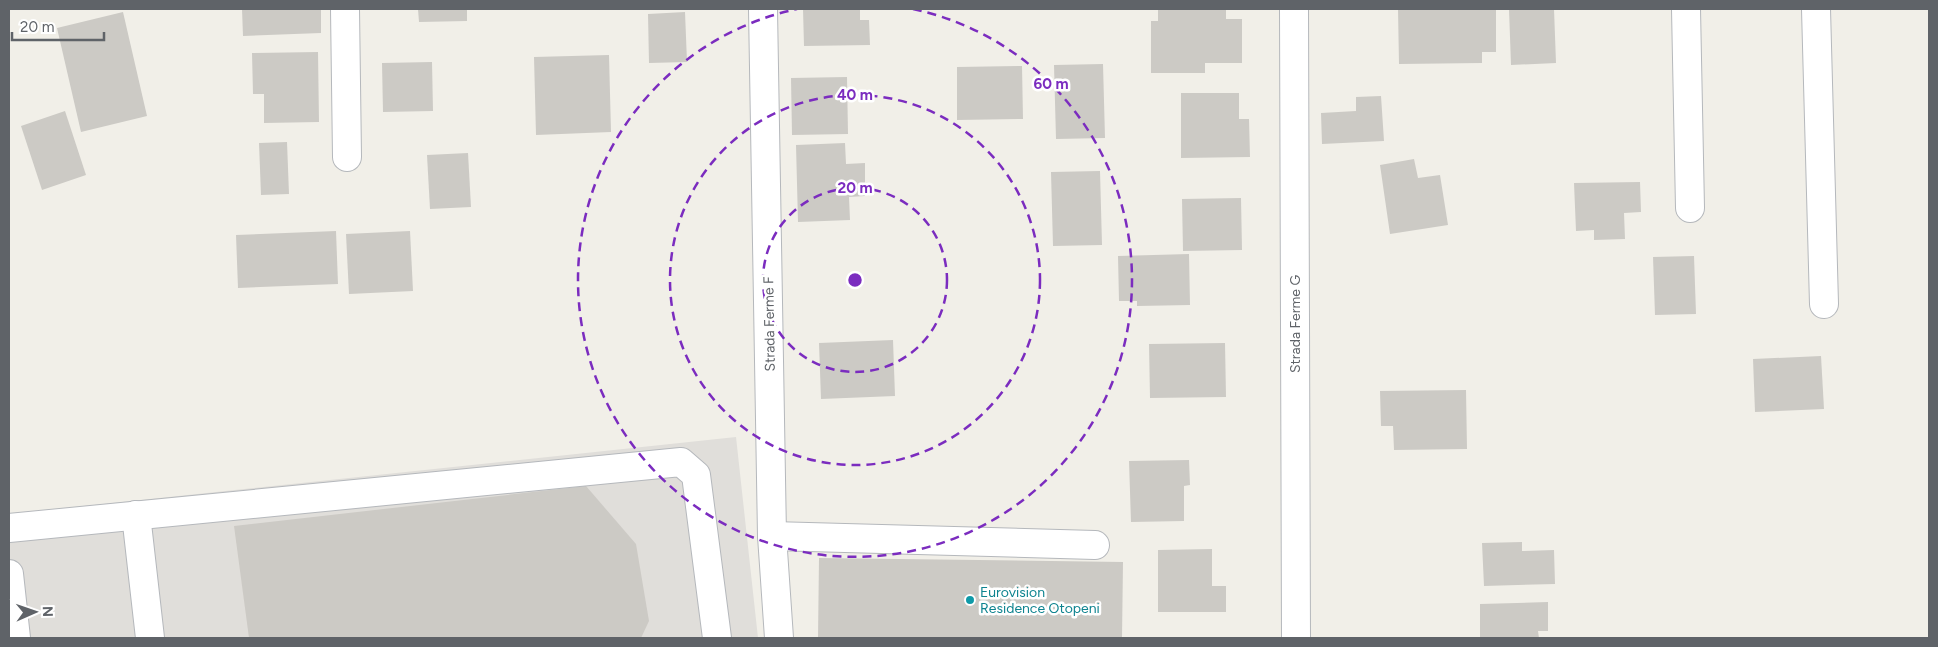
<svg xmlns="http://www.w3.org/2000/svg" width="1938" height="647" viewBox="0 0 1938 647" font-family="Figtree,sans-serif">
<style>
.industrial{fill:#e0deda}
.building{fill:#cccac5}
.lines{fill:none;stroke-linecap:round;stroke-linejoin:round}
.minor-casing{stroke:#b5b8bc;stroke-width:30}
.minor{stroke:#fff;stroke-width:28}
.ring{fill:none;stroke:#7b2cbf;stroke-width:2.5;stroke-dasharray:9 6}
.culture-dot{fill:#0f9aa8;stroke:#fff;stroke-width:2}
.labels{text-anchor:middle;stroke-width:5;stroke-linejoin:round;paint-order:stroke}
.street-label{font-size:14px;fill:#5f6368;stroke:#fff}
.culture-label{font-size:14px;fill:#0d838f;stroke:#fff;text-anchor:start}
.centre{fill:#7b2cbf;stroke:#fff;stroke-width:2.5}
.ring-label{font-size:15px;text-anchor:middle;font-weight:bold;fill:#7b2cbf;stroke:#fff;stroke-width:5;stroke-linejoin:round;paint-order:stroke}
</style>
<rect width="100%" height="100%" fill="#f1efe8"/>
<path class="industrial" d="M736,437L758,638H9V514Z"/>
<g class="building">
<path d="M242,9H321V33L243,36Z"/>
<path d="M418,9H467V21L419,22Z"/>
<path d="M803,9H860V20H869L870,45L804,46Z"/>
<path d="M1158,9H1226V19H1242V63H1205V73H1151V21H1158Z"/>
<path d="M1398,9H1496V52H1482V63L1399,64Z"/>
<path d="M1509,9H1554L1556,63L1511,65Z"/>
<path d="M123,12L147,116L81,132L57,28Z"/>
<path d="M685,12L687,62L649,63L648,14Z"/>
<path d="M318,52L319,122L264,123V94H253L252,53Z"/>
<path d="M609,55L611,132L536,135L534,57Z"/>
<path d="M432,62L433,111L383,112L382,63Z"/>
<path d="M1103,64L1105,138L1056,139L1054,65Z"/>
<path d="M1022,66L1023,119L957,120V67Z"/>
<path d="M847,77L848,134L792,135L791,78Z"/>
<path d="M1181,93H1239V119H1249L1250,157L1181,158Z"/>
<path d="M1381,96L1384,141L1322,144L1321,113L1356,111V97Z"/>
<path d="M65,111L86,175L42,190L21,126Z"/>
<path d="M287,142L289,194L261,195L259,143Z"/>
<path d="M845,143L846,164L865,163V196L849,197L850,220L798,222L796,145Z"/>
<path d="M468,153L471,207L430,209L427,155Z"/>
<path d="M1414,159L1418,178L1440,175L1448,225L1390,234L1380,165Z"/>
<path d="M1100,171L1102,245L1053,246L1051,172Z"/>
<path d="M1640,182L1641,212L1624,213L1625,239L1594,240V230L1576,231L1574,183Z"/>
<path d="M1241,198L1242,250L1183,251L1182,199Z"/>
<path d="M336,231L338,284L238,288L236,235Z"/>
<path d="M410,231L413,291L349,294L346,234Z"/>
<path d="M1189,254L1190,305L1137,306V301H1119L1118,256Z"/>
<path d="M1694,256L1696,314L1655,315L1653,257Z"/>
<path d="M893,340L895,396L821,399L819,343Z"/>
<path d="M1225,343L1226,397L1150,398L1149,344Z"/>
<path d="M1821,356L1824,409L1755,412L1753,359Z"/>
<path d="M1466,390L1467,449L1394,450L1393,426H1381L1380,391Z"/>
<path d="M1189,460L1190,485L1184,486V521L1131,522L1129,461Z"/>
<path d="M586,486L636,544L649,621L641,638H249L234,526Z"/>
<path d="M1522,542V551L1554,550L1555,584L1484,586L1482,543Z"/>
<path d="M1212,549V586H1226V612H1158V550Z"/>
<path d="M819,558L1123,562L1122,638H818Z"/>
<path d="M1548,602V631H1538L1539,638H1480V604Z"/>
</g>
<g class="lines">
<g class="minor-casing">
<g id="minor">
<path d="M345,9L347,157"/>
<path d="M763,9L772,536L779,638"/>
<path d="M1294,9L1296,638"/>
<path d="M1686,9L1690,208"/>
<path d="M1816,9L1824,304"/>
<path d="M136,515L150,638"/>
<path d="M9,528L681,462L696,475L717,638"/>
<path d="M772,536L1095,545"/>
<path d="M9,574L16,638"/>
</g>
</g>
<use href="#minor" class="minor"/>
</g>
<g class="ring">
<circle cx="855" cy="280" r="92"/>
<circle cx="855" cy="280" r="185"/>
<path d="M913 9A277 277 0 1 1 797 9"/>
</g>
<circle class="culture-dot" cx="970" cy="600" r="5"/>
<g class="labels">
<g class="street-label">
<text transform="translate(769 324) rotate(-91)" y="5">Strada Ferme F</text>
<text transform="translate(1295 324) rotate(-90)" y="5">Strada Ferme G</text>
</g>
<g class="culture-label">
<text x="980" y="597">Eurovision<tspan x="980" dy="16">Residence Otopeni</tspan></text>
</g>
</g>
<circle cx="855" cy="280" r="8" class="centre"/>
<g class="ring-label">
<text x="1051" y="89">60 m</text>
<text x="855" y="100">40 m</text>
<text x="855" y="193">20 m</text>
</g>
<rect width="1938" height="647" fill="none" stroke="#5f6368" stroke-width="20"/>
<g transform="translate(35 612) rotate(88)" stroke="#ffffff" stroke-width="4" paint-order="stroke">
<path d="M0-4L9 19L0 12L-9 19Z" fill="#5f6368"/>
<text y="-8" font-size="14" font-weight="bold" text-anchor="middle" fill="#5f6368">N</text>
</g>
<path d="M12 32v8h92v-8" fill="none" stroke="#5f6368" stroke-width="2.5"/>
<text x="20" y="32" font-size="15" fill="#5f6368" stroke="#ffffff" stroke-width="4" paint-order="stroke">20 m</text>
</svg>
